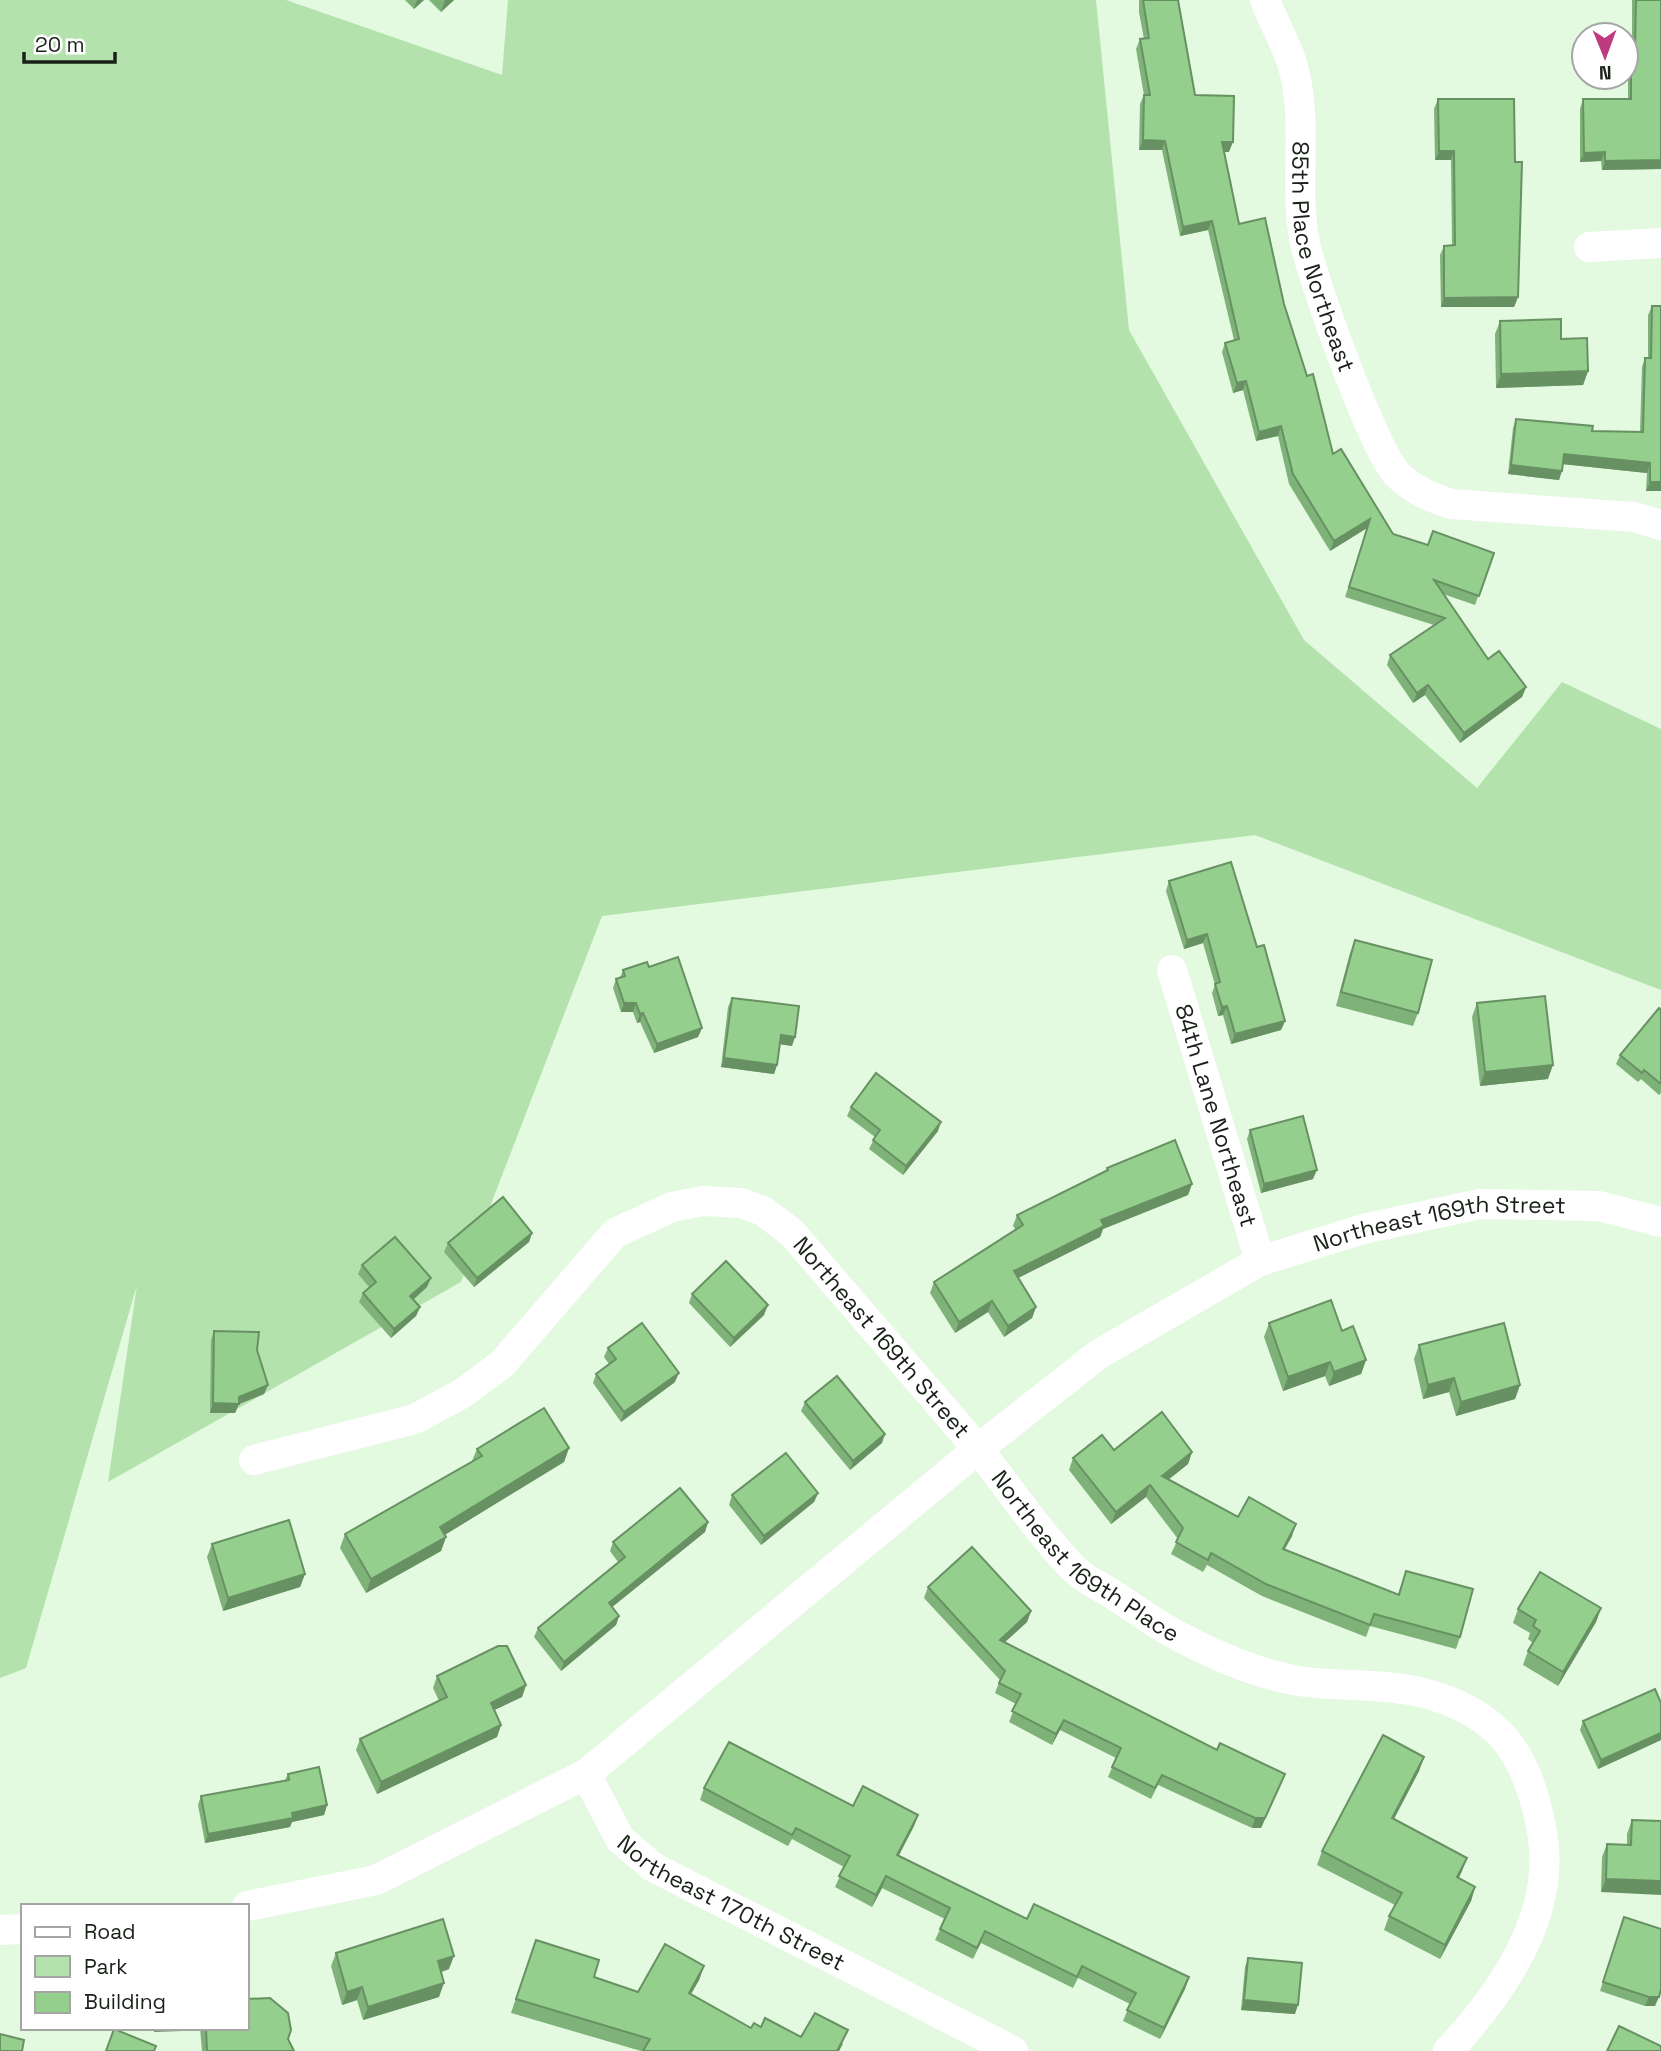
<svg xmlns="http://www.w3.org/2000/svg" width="1661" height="2051" viewBox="0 0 1661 2051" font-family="'Space Grotesk',sans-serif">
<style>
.green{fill:#b3e2ad}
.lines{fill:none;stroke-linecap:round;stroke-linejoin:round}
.minor{stroke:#fff;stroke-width:30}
.wall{fill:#7fb279}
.shaded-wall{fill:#689163}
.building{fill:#94cf8d;stroke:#689163;stroke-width:2}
.labels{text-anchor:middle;stroke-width:5;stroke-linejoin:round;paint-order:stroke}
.street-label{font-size:23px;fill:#1a2119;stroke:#fff}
</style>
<rect width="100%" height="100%" fill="#e3f9e0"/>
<path class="green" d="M0,0H286L502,75L508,0H1096L1129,330L1304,640L1477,788L1562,682L1661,729V990L1255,835L602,916L461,1282L108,1482L137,1285L26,1668L0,1678Z"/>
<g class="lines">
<g class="minor">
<path id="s1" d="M1265,0C1273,21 1285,42 1292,63C1309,119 1294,181 1304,238C1310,274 1374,451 1397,474C1413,490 1430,497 1451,504L1634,517L1661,525"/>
<path d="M1589,247L1661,243"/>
<path id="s2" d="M1172,970L1260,1261"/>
<path id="s3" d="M254,1460L415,1419L463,1393L502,1364L615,1233L672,1207L703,1201L741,1203L763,1211L792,1233L978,1449L1099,1354L1260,1261L1363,1229L1480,1204L1599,1206L1661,1222"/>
<path id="s4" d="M586,1774L978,1449C1010,1489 1039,1533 1074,1569C1083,1579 1098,1585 1109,1592C1133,1607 1156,1625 1180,1637C1218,1657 1257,1674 1299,1681C1338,1687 1381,1683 1420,1692C1500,1712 1528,1754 1542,1832C1557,1915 1502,1993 1448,2051"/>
<path id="s5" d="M247,1906L376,1880L586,1774L620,1839L653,1867L1013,2051"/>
<path d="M0,1930L23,1929"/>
</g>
</g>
<g class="wall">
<path d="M405,0H424L414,9Z"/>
<path d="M429,0H454L441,12Z"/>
<path d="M1139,0H1178L1195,95L1229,152H1224L1239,224L1284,304L1307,376L1333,454L1393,534L1428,545L1494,553L1475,605L1443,594L1488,659L1526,687L1522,697L1460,743L1425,695L1413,703L1387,665L1390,655L1434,625L1345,597L1367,528L1330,551L1289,484L1278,436L1256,441L1243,390L1233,393L1222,352L1225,343L1234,340L1208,230L1180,236L1162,150H1139L1140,104L1144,95L1136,49L1140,39H1144L1139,12Z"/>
<path d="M1632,0H1661V169L1602,170L1601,161L1580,162V109L1583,99H1628V57L1632,48Z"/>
<path d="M1438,99L1515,162L1518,297L1514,307H1441L1440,255L1444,246L1452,245L1451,160H1435L1434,109Z"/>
<path d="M1652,306H1661V491H1646L1647,473L1563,464L1559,480L1508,474L1513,428L1516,419L1592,431L1640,432L1642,367L1645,358H1648V315Z"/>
<path d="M1500,321L1561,339L1588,371L1583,385L1496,388L1495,334Z"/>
<path d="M1169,881L1257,947L1285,1021L1281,1030L1231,1044L1223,1015L1218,1016L1212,993L1215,985L1203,943L1184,949L1166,891Z"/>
<path d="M1355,940L1418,1013L1413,1026L1336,1006L1350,953Z"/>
<path d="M649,967L702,1028L698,1037L654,1053L640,1022L637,1023L633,1012H621L613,988L616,979L620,978L623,970Z"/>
<path d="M732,998L792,1046L780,1044L777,1065L774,1074L721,1067L728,1007Z"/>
<path d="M1477,1003L1548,1079L1480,1086L1472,1017Z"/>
<path d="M1661,1010V1093L1659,1095L1641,1079L1638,1082L1616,1064L1620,1055Z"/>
<path d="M851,1107L938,1131L903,1175L869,1149L875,1137L847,1116Z"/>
<path d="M1250,1130L1313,1179L1261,1193L1247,1139Z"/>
<path d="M1107,1168L1192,1184L1188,1195L1103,1229L1100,1237L1018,1278L1036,1307L1032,1318L1004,1337L988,1312L955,1333L930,1293L934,1282L1016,1230L1013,1226L1017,1215L1106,1171Z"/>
<path d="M532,1233L529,1242L474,1287L444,1252L448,1243Z"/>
<path d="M362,1265L427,1287L413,1300L420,1307L416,1316L391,1338L359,1302L363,1293L369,1287L358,1274Z"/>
<path d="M692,1294L764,1315L730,1347L689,1303Z"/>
<path d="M1269,1323L1342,1331L1366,1360L1361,1374L1329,1386L1325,1376L1283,1391L1264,1337Z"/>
<path d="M214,1331L257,1350L268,1385L264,1394L239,1404L235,1413H210L211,1340Z"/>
<path d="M1419,1345L1520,1385L1515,1399L1456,1416L1449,1392L1423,1399L1414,1359Z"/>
<path d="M608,1348L675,1382L621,1422L593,1383L596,1374L609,1364L604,1357Z"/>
<path d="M805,1402L882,1443L850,1470L801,1411Z"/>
<path d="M569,1448L564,1462L444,1535L446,1537L441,1551L366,1593L340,1548L345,1534L472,1461L477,1449Z"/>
<path d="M1114,1450L1192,1452L1188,1464L1169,1479L1238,1517L1292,1536L1285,1549L1398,1594L1406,1571L1460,1637L1456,1649L1370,1626L1366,1637L1262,1596L1207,1565L1203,1572L1171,1554L1178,1539L1146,1497L1111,1524L1069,1470L1073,1458Z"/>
<path d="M818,1493L814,1502L761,1545L729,1505L732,1495Z"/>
<path d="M708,1522L705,1532L612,1607L619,1616L616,1625L561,1671L534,1637L538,1628L618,1562L610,1551L613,1542Z"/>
<path d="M212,1544L305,1574L300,1587L223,1611L207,1557Z"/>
<path d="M928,1587L1031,1611L1027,1622L1005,1642L1217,1750L1285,1774L1261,1828H1252L1158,1785L1151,1799L1108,1777L1116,1758L1060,1730L1052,1745L1009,1722L1016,1704L995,1693L1000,1680L924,1598Z"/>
<path d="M1601,1608L1596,1622L1558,1686L1523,1665L1528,1651L1533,1643L1528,1639L1530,1633L1513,1623L1518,1609Z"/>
<path d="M437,1676L526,1685L522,1697L494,1710L501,1725L497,1737L377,1794L356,1750L360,1739L439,1701L433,1688Z"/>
<path d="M1661,1703V1740L1598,1769L1580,1730L1583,1721Z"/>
<path d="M1424,1757L1419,1771L1394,1819L1467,1858L1459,1878L1475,1887L1471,1901L1440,1959L1384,1930L1389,1916L1395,1905L1317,1865L1322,1851Z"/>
<path d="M288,1774L327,1805L324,1815L292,1822L290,1827L205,1843L198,1805L201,1796L285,1780Z"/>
<path d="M704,1788L918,1815L914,1826L898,1856L1027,1919L1189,1977L1185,1989L1160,2039L1123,2021L1130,2004L1078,1978L1073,1988L981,1943L973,1959L935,1940L945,1919L882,1888L872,1907L835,1887L844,1867L792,1839L788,1846L700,1800Z"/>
<path d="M1632,1820L1661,1821L1601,1892L1602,1857L1607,1844H1627V1834Z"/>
<path d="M1624,1917L1655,2006H1645L1600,1991Z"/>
<path d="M336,1953L449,1969L441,1972L439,1997L363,2020L357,2000L342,2005L331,1966Z"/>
<path d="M531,1953L594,1977L638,1992L704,1966L699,1980L691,1994L751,2028L761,2027L801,2037L843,2044L839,2051H641L511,2013Z"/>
<path d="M1248,1958L1295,2014L1241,2010L1245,1967Z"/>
<path d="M200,2028H247L288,2039L294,2051H202Z"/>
</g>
<g class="shaded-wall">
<path d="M417,0H424L414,9Z"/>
<path d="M445,0H454L441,12Z"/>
<path d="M1143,140L1165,141L1162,150H1139Z"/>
<path d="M1222,142H1233L1229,152H1218Z"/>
<path d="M1439,151H1454L1451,160H1435Z"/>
<path d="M1605,152L1601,161L1580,162L1584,153Z"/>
<path d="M1661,160V169L1602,170L1605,161Z"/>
<path d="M1212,221L1208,230L1180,236L1183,227Z"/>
<path d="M1518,297L1514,307H1441L1444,298Z"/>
<path d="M1588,371L1583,385L1496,388L1501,374Z"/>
<path d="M1246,381L1243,390L1233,393L1237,383Z"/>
<path d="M1281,426L1278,436L1256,441L1259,432Z"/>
<path d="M1564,454L1650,463L1647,473L1561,464Z"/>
<path d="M1511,465L1562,471L1559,480L1508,474Z"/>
<path d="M1650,482H1661V491H1646Z"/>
<path d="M1370,519L1367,528L1330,551L1334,541Z"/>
<path d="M1428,685L1425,695L1413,703L1417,693Z"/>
<path d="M1526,687L1522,697L1460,743L1464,733Z"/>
<path d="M1207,934L1203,943L1184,949L1187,940Z"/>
<path d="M624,1003H636L633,1012H621Z"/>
<path d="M1227,1006L1223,1015L1218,1016L1222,1007Z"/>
<path d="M643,1013L640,1022L637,1023L640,1014Z"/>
<path d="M1285,1021L1281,1030L1231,1044L1235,1034Z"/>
<path d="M702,1028L698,1037L654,1053L657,1044Z"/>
<path d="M781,1035L795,1037L792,1046L778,1044Z"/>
<path d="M724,1058L777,1065L774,1074L721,1067Z"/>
<path d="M1553,1065L1548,1079L1480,1086L1485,1072Z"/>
<path d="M941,1122L938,1131L903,1175L906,1166Z"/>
<path d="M1317,1170L1313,1179L1261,1193L1264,1184Z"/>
<path d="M1192,1184L1188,1195L1103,1229L1100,1237L1010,1282L1014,1271L1101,1220Z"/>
<path d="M532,1233L529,1242L474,1287L477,1278Z"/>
<path d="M431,1278L427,1287L407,1305L410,1296Z"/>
<path d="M992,1301L988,1312L955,1333L959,1322Z"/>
<path d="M768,1305L764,1315L730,1347L734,1338Z"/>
<path d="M420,1307L416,1316L391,1338L394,1329Z"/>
<path d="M1036,1307L1032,1318L1004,1337L1008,1326Z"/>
<path d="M1366,1360L1361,1374L1329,1386L1334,1372Z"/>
<path d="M1330,1362L1325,1376L1283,1391L1288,1377Z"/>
<path d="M679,1373L675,1382L621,1422L624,1412Z"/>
<path d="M1454,1378L1449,1392L1423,1399L1428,1385Z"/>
<path d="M268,1385L264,1394L239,1404L235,1413H210L213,1403L239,1397Z"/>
<path d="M1520,1385L1515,1399L1456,1416L1461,1402Z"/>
<path d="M885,1434L882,1443L850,1470L853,1461Z"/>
<path d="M569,1448L564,1462L435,1541L440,1527Z"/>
<path d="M1192,1452L1188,1464L1158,1488L1162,1476Z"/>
<path d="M1150,1485L1146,1497L1111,1524L1116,1512Z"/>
<path d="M818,1493L814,1502L761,1545L764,1536Z"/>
<path d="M708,1522L705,1532L606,1612L609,1603Z"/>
<path d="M1296,1524L1292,1536L1278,1561L1283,1549Z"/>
<path d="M446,1537L441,1551L366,1593L371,1579Z"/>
<path d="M305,1574L300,1587L223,1611L228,1598Z"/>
<path d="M1601,1608L1596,1622L1558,1686L1563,1672Z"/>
<path d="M1031,1611L1027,1622L996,1650L1000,1640Z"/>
<path d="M619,1616L616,1625L561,1671L564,1662Z"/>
<path d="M526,1685L522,1697L486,1714L491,1703Z"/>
<path d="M1064,1720L1060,1730L1052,1745L1056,1734Z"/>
<path d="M501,1725L497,1737L377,1794L381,1782Z"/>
<path d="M1661,1733V1740L1598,1769L1601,1760Z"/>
<path d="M1424,1757L1419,1771L1387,1832L1392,1818Z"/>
<path d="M1285,1774L1261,1828H1252L1255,1818Z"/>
<path d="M327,1805L324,1815L292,1822L290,1827L205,1843L208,1834Z"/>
<path d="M918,1815L914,1826L893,1867L897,1855Z"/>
<path d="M1467,1858L1462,1871L1452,1891L1457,1877Z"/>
<path d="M886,1876L882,1888L872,1907L876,1895Z"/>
<path d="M1606,1879L1661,1881V1895L1601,1892Z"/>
<path d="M1475,1887L1471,1901L1440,1959L1445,1945Z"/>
<path d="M454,1956L449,1969L433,1975L438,1961Z"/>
<path d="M704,1966L699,1980L684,2006L689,1993Z"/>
<path d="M1189,1977L1185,1989L1160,2039L1164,2028Z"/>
<path d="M444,1983L439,1997L363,2020L368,2007Z"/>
<path d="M362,1987L357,2000L342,2005L347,1992Z"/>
<path d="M1649,1997H1659L1655,2006H1645Z"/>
<path d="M1244,2000L1298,2005L1295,2014L1241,2010Z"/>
<path d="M155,2028H183L182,2031L154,2032Z"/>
<path d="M848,2030L839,2051H837Z"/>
</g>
<g class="building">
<path d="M1143,0H1178L1195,95L1234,96L1233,142H1222L1239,224L1265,218L1284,304L1307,376L1313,374L1333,454L1341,449L1393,534L1428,545L1433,531L1494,553L1479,596L1434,580L1488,659L1499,651L1526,687L1464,733L1428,685L1417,693L1390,655L1445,618L1349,587L1370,519L1334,541L1293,474L1281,426L1259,432L1246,381L1237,383L1225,343L1239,339L1212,221L1183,227L1165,141L1143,140L1144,95H1150L1140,39L1149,38Z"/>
<path d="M1636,0H1661V160L1605,161V152L1584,153L1583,99H1631V48H1635Z"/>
<path d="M1438,99H1514L1515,162H1522L1518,297L1444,298V246L1455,245L1454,151H1439Z"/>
<path d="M1652,306H1661V482H1650V463L1564,454L1562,471L1511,465L1516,419L1593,426L1592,431L1643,432L1645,358H1651Z"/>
<path d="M1561,319V339L1587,338L1588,371L1501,374L1500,321Z"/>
<path d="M1231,862L1257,947L1264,945L1285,1021L1235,1034L1227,1006L1222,1007L1215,984L1220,982L1207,934L1187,940L1169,881Z"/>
<path d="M1355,940L1432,960L1418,1013L1341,992Z"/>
<path d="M678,957L702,1028L657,1044L643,1013L640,1014L636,1003H624L616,979L625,976L623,970L647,962L649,967Z"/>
<path d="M1545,996L1553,1065L1485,1072L1477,1003Z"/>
<path d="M732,998L799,1006L795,1037L781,1035L777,1065L724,1058Z"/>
<path d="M1659,1008L1661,1010V1084L1644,1070L1642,1073L1620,1055Z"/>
<path d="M876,1073L941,1122L906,1166L873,1140L880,1130L851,1107Z"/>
<path d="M1303,1116L1317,1170L1264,1184L1250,1130Z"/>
<path d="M1175,1140L1192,1184L1101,1220L1104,1226L1014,1271L1036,1307L1008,1326L992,1301L959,1322L934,1282L1023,1225L1017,1215L1108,1170L1107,1168Z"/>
<path d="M503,1197L532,1233L477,1278L448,1243Z"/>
<path d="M395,1237L431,1278L410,1296L420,1307L394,1329L363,1293L376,1282L362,1265Z"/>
<path d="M726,1261L768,1305L734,1338L692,1294Z"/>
<path d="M1331,1300L1342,1331L1353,1326L1366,1360L1334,1372L1330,1362L1288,1377L1269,1323Z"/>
<path d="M642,1323L679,1373L624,1412L596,1374L616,1359L608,1348Z"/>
<path d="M1504,1323L1520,1385L1461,1402L1454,1378L1428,1385L1419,1345Z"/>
<path d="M214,1331L259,1332L257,1350L268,1385L239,1397V1404L213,1403Z"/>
<path d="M837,1376L885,1434L853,1461L805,1402Z"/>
<path d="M544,1408L569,1448L440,1527L446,1537L371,1579L345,1534L482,1456L477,1449Z"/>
<path d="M1162,1412L1192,1452L1162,1476L1238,1517L1249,1497L1296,1524L1283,1549L1399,1595L1406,1571L1473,1589L1460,1637L1374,1614L1370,1625L1266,1584L1211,1553L1208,1560L1176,1542L1183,1528L1150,1485L1116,1512L1073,1458L1102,1435L1114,1450Z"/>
<path d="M786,1453L818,1493L764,1536L732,1495Z"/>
<path d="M680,1488L708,1522L609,1603L619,1616L564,1662L538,1628L625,1557L613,1542Z"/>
<path d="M289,1520L305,1574L228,1598L212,1544Z"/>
<path d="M972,1547L1031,1611L1000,1640L1217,1750L1220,1743L1285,1774L1265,1818H1255L1162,1775L1155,1788L1112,1767L1121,1748L1064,1720L1056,1734L1012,1711L1021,1694L999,1683L1005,1671L928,1587Z"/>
<path d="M1540,1572L1601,1608L1563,1672L1528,1651L1540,1631L1533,1626L1536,1620L1518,1609Z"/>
<path d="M498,1646H507L526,1685L491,1703L501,1725L381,1782L360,1739L447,1697L437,1676Z"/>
<path d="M1655,1689L1661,1703V1733L1601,1760L1583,1721Z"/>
<path d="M1383,1735L1424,1757L1392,1818L1467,1858L1457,1877L1475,1887L1445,1945L1389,1916L1402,1893L1322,1851Z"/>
<path d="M729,1742L853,1806L863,1786L918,1815L897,1855L1027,1919L1034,1904L1189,1977L1164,2028L1127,2010L1136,1993L1082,1966L1077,1977L985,1931L977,1948L940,1929L950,1908L886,1876L876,1895L839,1876L850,1856L796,1828L792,1835L704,1788Z"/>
<path d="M319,1767L327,1805L292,1813L293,1818L208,1834L201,1796L289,1780L288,1774Z"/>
<path d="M1632,1820L1661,1821V1881L1606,1879L1607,1844L1631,1845Z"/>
<path d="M1624,1917L1661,1929V1989L1659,1997H1649L1603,1982Z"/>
<path d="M443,1919L454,1956L438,1961L444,1983L368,2007L362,1987L347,1992L336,1953Z"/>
<path d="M536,1940L599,1960L594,1977L638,1992L665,1944L704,1966L689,1993L751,2028L754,2023L761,2027L765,2018L801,2037L815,2013L848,2030L837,2051H643L650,2039L516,1999Z"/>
<path d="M1248,1958L1302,1963L1298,2005L1244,2000Z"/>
<path d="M270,1998L288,2013L291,2030L288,2039L294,2051H207L206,2028H247V1999Z"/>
<path d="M1619,2026L1661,2046V2051H1607Z"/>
<path d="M114,2029L156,2046L154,2051H106Z"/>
<path d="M0,2034L24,2040L22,2051H0Z"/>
</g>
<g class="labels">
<g class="street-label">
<text dy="8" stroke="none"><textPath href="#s1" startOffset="266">85th Place Northeast</textPath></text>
<text dy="8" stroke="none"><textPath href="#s2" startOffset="152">84th Lane Northeast</textPath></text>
<text dy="8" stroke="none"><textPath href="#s3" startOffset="1444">Northeast 169th Street</textPath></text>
<text dy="8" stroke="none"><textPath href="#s3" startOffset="772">Northeast 169th Street</textPath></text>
<text dy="8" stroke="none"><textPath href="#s4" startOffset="663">Northeast 169th Place</textPath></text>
<text dy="8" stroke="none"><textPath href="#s5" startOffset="569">Northeast 170th Street</textPath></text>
</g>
</g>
<rect x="21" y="1904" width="228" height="126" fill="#ffffff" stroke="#a3a6a3" stroke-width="2"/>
<rect x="35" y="1927" width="35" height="10" fill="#ffffff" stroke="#a3a6a3" stroke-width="2"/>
<text x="84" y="1939" font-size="21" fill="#1a2119">Road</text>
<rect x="35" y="1956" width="35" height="21" fill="#b3e2ad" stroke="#a3a6a3" stroke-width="2"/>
<text x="84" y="1974" font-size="21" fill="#1a2119">Park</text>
<rect x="35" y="1992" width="35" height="21" fill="#94cf8d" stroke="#a3a6a3" stroke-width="2"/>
<text x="84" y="2009" font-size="21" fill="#1a2119">Building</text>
<g transform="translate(1605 56) rotate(179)"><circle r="33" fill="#ffffff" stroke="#a3a6a3" stroke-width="2"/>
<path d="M0-5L12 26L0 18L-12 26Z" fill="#be3b80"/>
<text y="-10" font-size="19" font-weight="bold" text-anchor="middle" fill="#1a2119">N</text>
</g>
<path d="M24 52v10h91v-10" fill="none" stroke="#1a2119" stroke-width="3.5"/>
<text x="35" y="52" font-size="21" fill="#1a2119" stroke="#ffffff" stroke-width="5" paint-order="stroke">20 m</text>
</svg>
